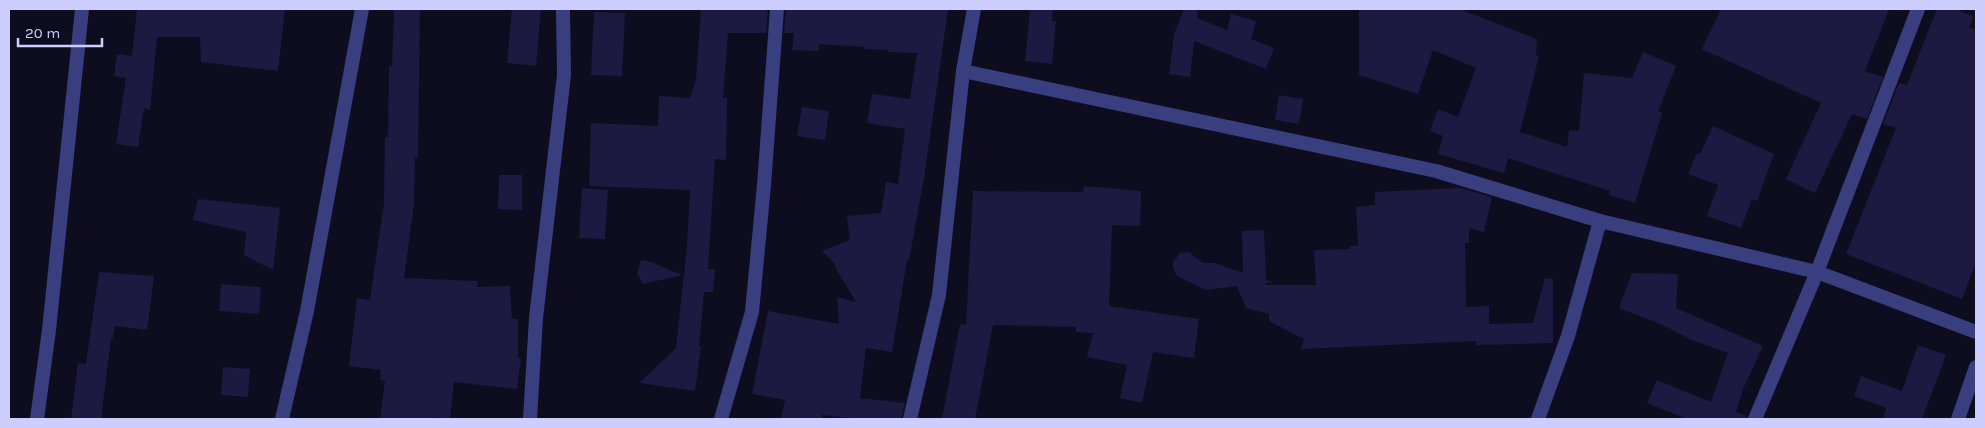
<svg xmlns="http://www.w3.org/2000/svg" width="1985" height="428" viewBox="0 0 1985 428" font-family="Karla,sans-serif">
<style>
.building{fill:#1d1941}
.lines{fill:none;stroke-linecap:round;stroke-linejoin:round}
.minor{stroke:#393e7e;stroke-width:14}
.tertiary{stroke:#393e7e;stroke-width:14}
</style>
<rect width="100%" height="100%" fill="#0e0d20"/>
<g class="building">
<path d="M137,9H285L278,71L201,62L200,37H157L150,110L144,108L138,147L116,144L126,78L114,76L117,54L132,56Z"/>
<path d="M394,9H420L418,157H415L414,204L404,278L478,281L477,287L510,286L512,319H518V358H521L517,389L454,382L450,419L434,417V419H380L385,381L380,380L381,370L349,366L357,298L370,300L384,203L385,137H388L389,66H392Z"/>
<path d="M512,9H541L536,66L507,63Z"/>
<path d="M701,9H768L766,33H728L723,98H727L726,160L715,159L708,269H715L713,292H704L699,346H701L695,391L639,383L676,348L687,246L690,190L589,186L591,123L658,126L659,96L690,98L696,80Z"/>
<path d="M786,9H948L924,178L909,260H907L892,352L866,348L860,398L905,403L901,419H860L822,415L821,419H781L785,400L752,394L768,311L839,324L837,297L856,302L835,267V264L822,251L850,240L847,216L881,213L886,182L898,184L905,129L867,123L872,94L910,99L917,53L888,52V50L865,49V47L819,44V51L792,50L794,33H784Z"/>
<path d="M1030,9H1053L1052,21H1056L1052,64L1025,61Z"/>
<path d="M1184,9H1198L1197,18L1227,30L1231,14L1256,21L1251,39L1274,48L1266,69L1194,41L1190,77L1169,74L1174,34Z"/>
<path d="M1359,9H1459L1537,39L1536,55L1539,56L1520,132L1567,147L1569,130L1579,131L1584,73L1632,78L1643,52L1676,66L1658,111L1662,113L1635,203L1609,195L1610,191L1508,158L1504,173L1438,154L1443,136L1430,131L1438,109L1458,117L1476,68L1433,50L1418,94L1359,75Z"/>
<path d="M1721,9H1889L1865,71L1883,77L1867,119L1852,114L1815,193L1786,179L1821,103L1702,49Z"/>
<path d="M1937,9H1955L1973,16L1969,27L1976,30V262L1962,299L1846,254L1896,128L1883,124L1899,83L1907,85Z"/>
<path d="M594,12L625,13L622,76L591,75Z"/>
<path d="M1279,95L1303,99L1299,124L1275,120Z"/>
<path d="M802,107L829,111L825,140L797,136Z"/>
<path d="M1713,126L1774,154L1757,201L1752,199L1741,228L1707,216L1718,185L1688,174L1697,153L1700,154Z"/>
<path d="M499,175H522V210L498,209Z"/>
<path d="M1084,186L1141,191L1140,226L1112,225L1109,306L1199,319L1194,358L1153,352L1142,403L1120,398L1127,365L1087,357L1093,333L1076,332V327L993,325L975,419H942L960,324L966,325L973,191L1083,192Z"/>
<path d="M582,188L608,190L605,239L579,238Z"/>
<path d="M1460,188L1492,197L1484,232L1469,228V243H1465L1466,307L1489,306V324L1533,323L1545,278L1553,279V343L1476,345V341L1301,349L1304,339L1269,321V314L1246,308L1237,286L1206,290L1177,276L1173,268V262L1177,257L1180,253L1189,252L1203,263H1215L1243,273L1242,231L1264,230L1266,280L1273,282L1266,283V285H1316L1314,250L1350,249V246H1358L1356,207L1375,205V192Z"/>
<path d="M198,199L280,208L273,270L244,255L246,232L193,220Z"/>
<path d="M641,260L651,262L682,275L643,284L637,273Z"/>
<path d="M99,272L154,276L147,330L115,326L113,338H111L101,419H71L78,363L86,364Z"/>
<path d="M1632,273L1678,274L1676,308L1763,346L1743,389L1736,412L1747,416L1746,419H1687L1647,403L1657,380L1711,402L1728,353L1692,340L1663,325L1619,308Z"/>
<path d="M221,284L261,287L259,314L219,311Z"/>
<path d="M1918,345L1946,355L1922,419H1883L1886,408L1854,396L1861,376L1902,391Z"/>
<path d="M223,367L250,369L248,397L221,395Z"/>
</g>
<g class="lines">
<g class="minor">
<path d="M963,71L1436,171L1600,221L1817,272L1976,332"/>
<path d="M37,419L49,330L82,9"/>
<path d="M282,419L307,311L362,9"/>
<path d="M530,419L536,318L564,75L563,9"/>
<path d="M721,419L752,312L764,185L777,9"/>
<path d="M1538,419L1568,336L1600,221"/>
<path d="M1755,419L1817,272L1918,9"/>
<path d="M1958,419L1976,367"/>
</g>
<path class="tertiary" d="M910,419L939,295L963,71L974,9"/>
</g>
<rect width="1985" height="428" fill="none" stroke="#cdcdfe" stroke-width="20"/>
<path d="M18 38v8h84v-8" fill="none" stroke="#cdcdfe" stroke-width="2.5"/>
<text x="25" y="38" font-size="15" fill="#cdcdfe" stroke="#0e0d20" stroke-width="4" paint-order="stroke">20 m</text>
</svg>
